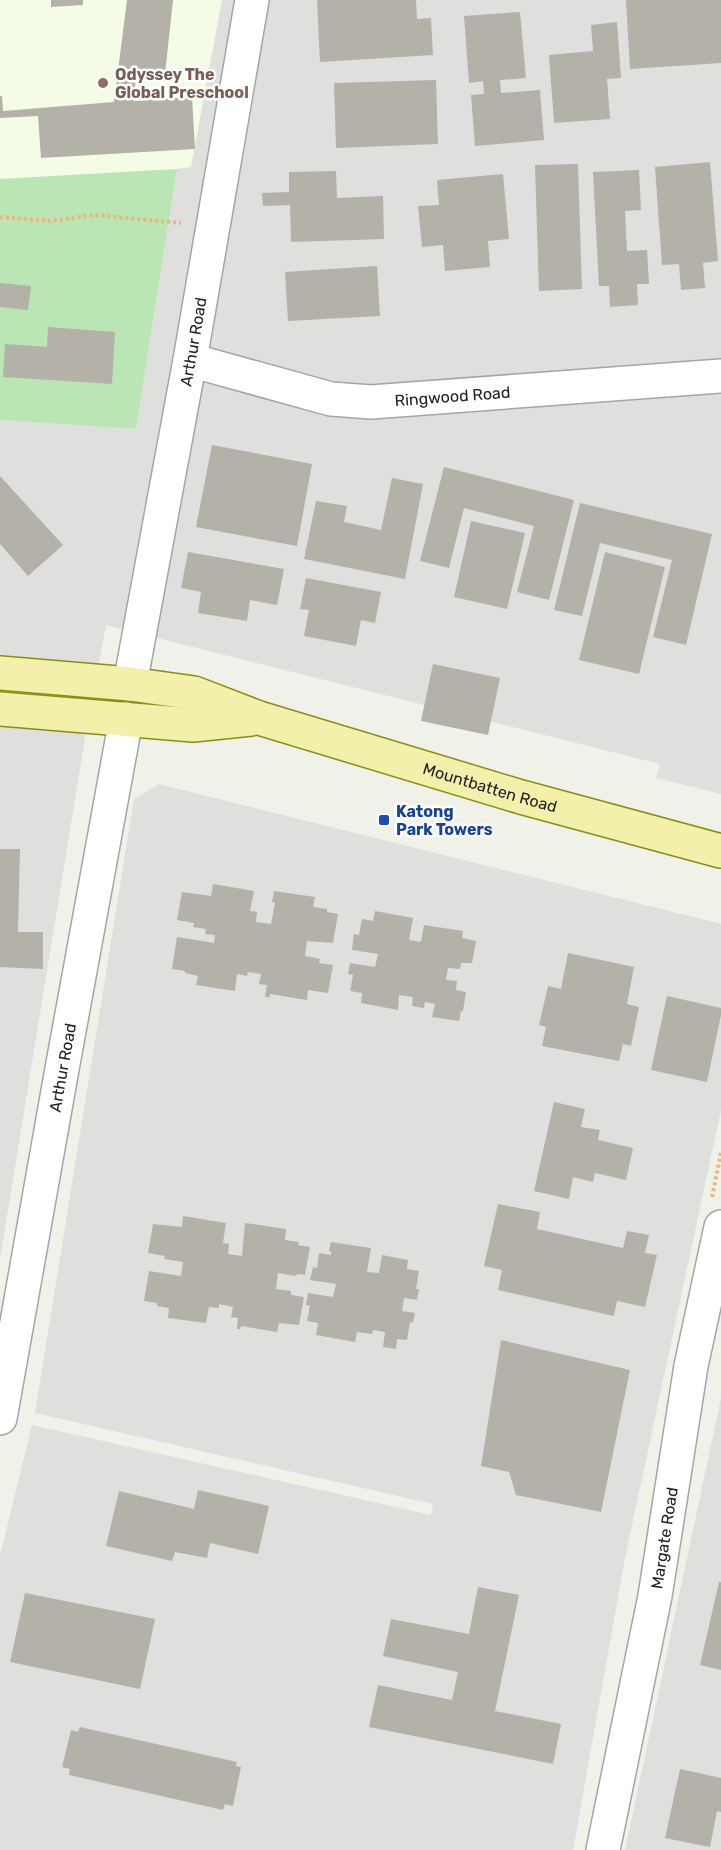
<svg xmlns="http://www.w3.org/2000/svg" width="721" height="1850" font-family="Rubik,sans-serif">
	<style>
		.residential { fill: #dfdfde }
		.education { fill: #f4fce6 }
		.grass { fill: #bae5b5 }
		.building { fill: #b3b1a8 }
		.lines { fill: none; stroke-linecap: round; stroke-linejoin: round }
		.minor-casing { stroke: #a5a5a5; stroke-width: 36 }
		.major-casing { stroke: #888f10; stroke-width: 36 }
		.path { stroke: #ecb57e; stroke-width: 4; stroke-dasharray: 3 3; stroke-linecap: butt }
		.minor { stroke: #fff; stroke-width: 33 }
		.major { stroke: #f3f0ac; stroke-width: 33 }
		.education-dot { fill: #8d6e63; stroke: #fff; stroke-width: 2 }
		.transit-dot { fill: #1a4fb4; stroke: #fff; stroke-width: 2 }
		.labels { text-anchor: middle; stroke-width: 5; stroke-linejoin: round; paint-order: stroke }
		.education-label { font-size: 16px; font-weight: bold; fill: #785e54; stroke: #fff; text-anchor: start }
		.street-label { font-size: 16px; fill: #212121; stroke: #fff }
		.transit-label { font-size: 16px; font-weight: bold; fill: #164399; stroke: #fff; text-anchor: start }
	</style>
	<rect width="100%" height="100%" fill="#f0f1e9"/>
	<path class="residential" d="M204,0H721V794L656,778L660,764L106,625L85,738L0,1259V420L136,429Z
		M159,784L721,924V1110L625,1558L573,1850H0V1556L32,1425L431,1515L433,1504L35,1413L134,799Z
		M721,1398V1850H625Z"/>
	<path class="education" d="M0,0H222L191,167L177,169L0,179Z"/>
	<path class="grass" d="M177,169L136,429L0,420V179Z"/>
	<path class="building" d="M51,0H83V5L51,7Z
		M127,0H173L165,74L137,71L133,101L192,97L195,149L41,158L38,116L0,118V96H2L3,111L114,102Z
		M317,0H416L417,19L431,18L433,55L320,62Z
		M626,0H721V63L630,69Z
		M520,12L526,78L500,80L501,93L540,90L544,140L475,146L471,95L484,94L483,81L469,83L464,16Z
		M617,22L621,78L607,79L610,119L554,123L549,55L593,51L591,25Z
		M436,80L438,144L336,148L334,83Z
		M710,162L718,261L703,263L705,288L681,290L679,264L662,265L655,167Z
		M578,164L582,289L539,291L535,165Z
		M639,170L641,210L625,211L627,251L647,250L649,284H637L638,305L610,307L609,286H599L593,172Z
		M336,171L337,198L383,196L384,239L291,242L290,205L263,206L262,193L289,192V172Z
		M503,174L509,239L488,241L490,267L445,271L443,245L422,247L418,206L439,205L437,180Z
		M377,266L380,316L288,321L285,272Z
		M0,283L31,286L28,310L0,307Z
		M48,327L115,332L112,384L3,377L5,344L47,347Z
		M212,445L312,464L297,546L196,527Z
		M444,467L574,500L549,600L517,592L534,526L464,508L449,568L420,561Z
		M0,476L63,545L28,576L0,544Z
		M392,478L423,484L405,579L304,559L316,501L347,506L344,522L381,530Z
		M580,503L712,534L686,645L653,637L672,560L600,543L582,616L554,610Z
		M471,521L525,533L507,609L454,597Z
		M188,552L284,569L277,605L250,600L247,621L198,613L201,592L181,588Z
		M605,552L665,567L639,674L579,660Z
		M306,578L381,592L375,623L361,620L356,646L304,636L309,610L300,609Z
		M433,664L500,678L488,735L421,721Z
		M0,849H20L18,932H43V969L0,967Z
		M213,884L254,891L250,911L257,912L256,922L271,924L275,903L272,902L274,891L315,897L313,907L327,909V912L338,914L333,943L307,941L305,956L320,959L319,963L333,965L328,993L308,990L307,1000L270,994V997H265L267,985L259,984L261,974L248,972L247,976L237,974L235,991L196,985L198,976L185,973V971L172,969L177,937L214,943L215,935L205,934L206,929L193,927L194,923L177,920L182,892L211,896Z
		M375,911L413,918L409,940L421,942L424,925L463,931L462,938L476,941L472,963H461L460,969L448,968L446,980L457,981L456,990L466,992L463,1011H461L459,1021L432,1017L435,1004L425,1002L424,1008L412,1006L413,997L399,995L398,1010L361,1003L362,993L350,991L353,975L348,974L350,963L375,967L378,954L352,950L354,934L359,935L362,919L373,921Z
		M568,953L634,967L627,1004L639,1007L631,1046L623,1044L619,1061L542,1046L546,1027L539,1025L548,986L561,989Z
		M667,996L721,1008V1015L707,1082L651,1070Z
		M554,1102L585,1109L581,1127L600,1130L598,1140L633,1148L626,1180L595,1173L593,1182L573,1177L569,1199L534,1191Z
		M498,1204L540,1212L537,1229L623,1248L627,1231L649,1235L645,1253L657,1255L645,1307L617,1301L614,1316L498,1290L502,1270L484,1266Z
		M183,1216L226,1223L223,1243L229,1244L228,1254L242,1256L245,1223L286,1229L285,1240L299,1242L298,1245L310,1247L305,1275L297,1274L296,1276L278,1273L276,1289L291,1291V1295L304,1297L299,1325L279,1323L277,1332L241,1326L240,1329H237L238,1318L231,1317L233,1307L219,1304V1308L209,1307L206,1323L168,1318L169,1308L157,1306V1303L144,1301L149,1271L181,1276L183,1262L164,1259L165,1256L148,1253L153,1224L182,1227Z
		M331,1242L371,1248L367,1272L379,1273L382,1255L408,1260L407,1269L419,1271L416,1289H419L417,1300L404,1298L402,1311L415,1313L413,1323L410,1322L407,1340L397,1339L396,1349L383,1347L385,1332L373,1330L372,1334L357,1332L355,1342L316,1335L318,1323L307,1321L310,1306L306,1305L308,1293L333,1297L336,1284L310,1280L313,1267L317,1268L319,1253L331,1255V1251H329Z
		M501,1340L630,1370L601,1512L516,1495L509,1472L481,1466Z
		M198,1490L269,1506L258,1554L210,1543L207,1558L175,1552L172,1561L106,1546L119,1491L194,1509Z
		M719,1582H721V1670L700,1665Z
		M478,1587L519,1595L495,1711L561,1724L553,1764L369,1727L378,1685L452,1700L458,1672L383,1656L391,1619L469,1634Z
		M25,1593L155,1619L140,1689L10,1662Z
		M80,1727L237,1762L236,1766L241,1767L233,1806L225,1804L223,1810L69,1775L70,1769L62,1767L71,1730L78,1732Z
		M680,1769L721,1778V1812L717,1811L710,1847L665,1838Z"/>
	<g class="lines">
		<defs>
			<g id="minor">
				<path id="s1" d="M190,360L331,399L371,402L721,376"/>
				<path id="s2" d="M130,684L190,360L252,0"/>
				<path id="s3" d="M0,1418L62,1069L126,719"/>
				<path id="s4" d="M603,1850L655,1596L691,1366L721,1227"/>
			</g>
			<g id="major">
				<path id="s5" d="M0,673L130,684L194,693L259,718L521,797L721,851"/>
				<path d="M0,709L193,725L251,719"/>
			</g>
		</defs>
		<use href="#minor" class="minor-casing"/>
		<use href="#major" class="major-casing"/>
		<path class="path" d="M0,217L50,221L94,215L181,223
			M712,1197L721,1153"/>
		<use href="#minor" class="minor"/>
		<use href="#major" class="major"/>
	</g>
	<circle class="education-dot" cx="103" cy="83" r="6"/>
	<rect class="transit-dot" x="378" y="814" width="12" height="12" rx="3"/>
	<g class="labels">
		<g class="education-label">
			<text x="115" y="80">Odyssey The<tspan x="115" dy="18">Global Preschool</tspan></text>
		</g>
		<g class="street-label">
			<text dy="6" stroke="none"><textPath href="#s2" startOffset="348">Arthur Road</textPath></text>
			<text dy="6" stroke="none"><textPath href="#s1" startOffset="268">Ringwood Road</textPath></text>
			<text dy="6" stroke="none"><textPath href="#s5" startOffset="506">Mountbatten Road</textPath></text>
			<text dy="6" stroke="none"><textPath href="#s3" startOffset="356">Arthur Road</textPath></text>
			<text dy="6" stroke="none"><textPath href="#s4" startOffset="318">Margate Road</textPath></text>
		</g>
		<g class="transit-label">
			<text x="396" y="817">Katong<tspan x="396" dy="18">Park Towers</tspan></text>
		</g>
	</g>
</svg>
